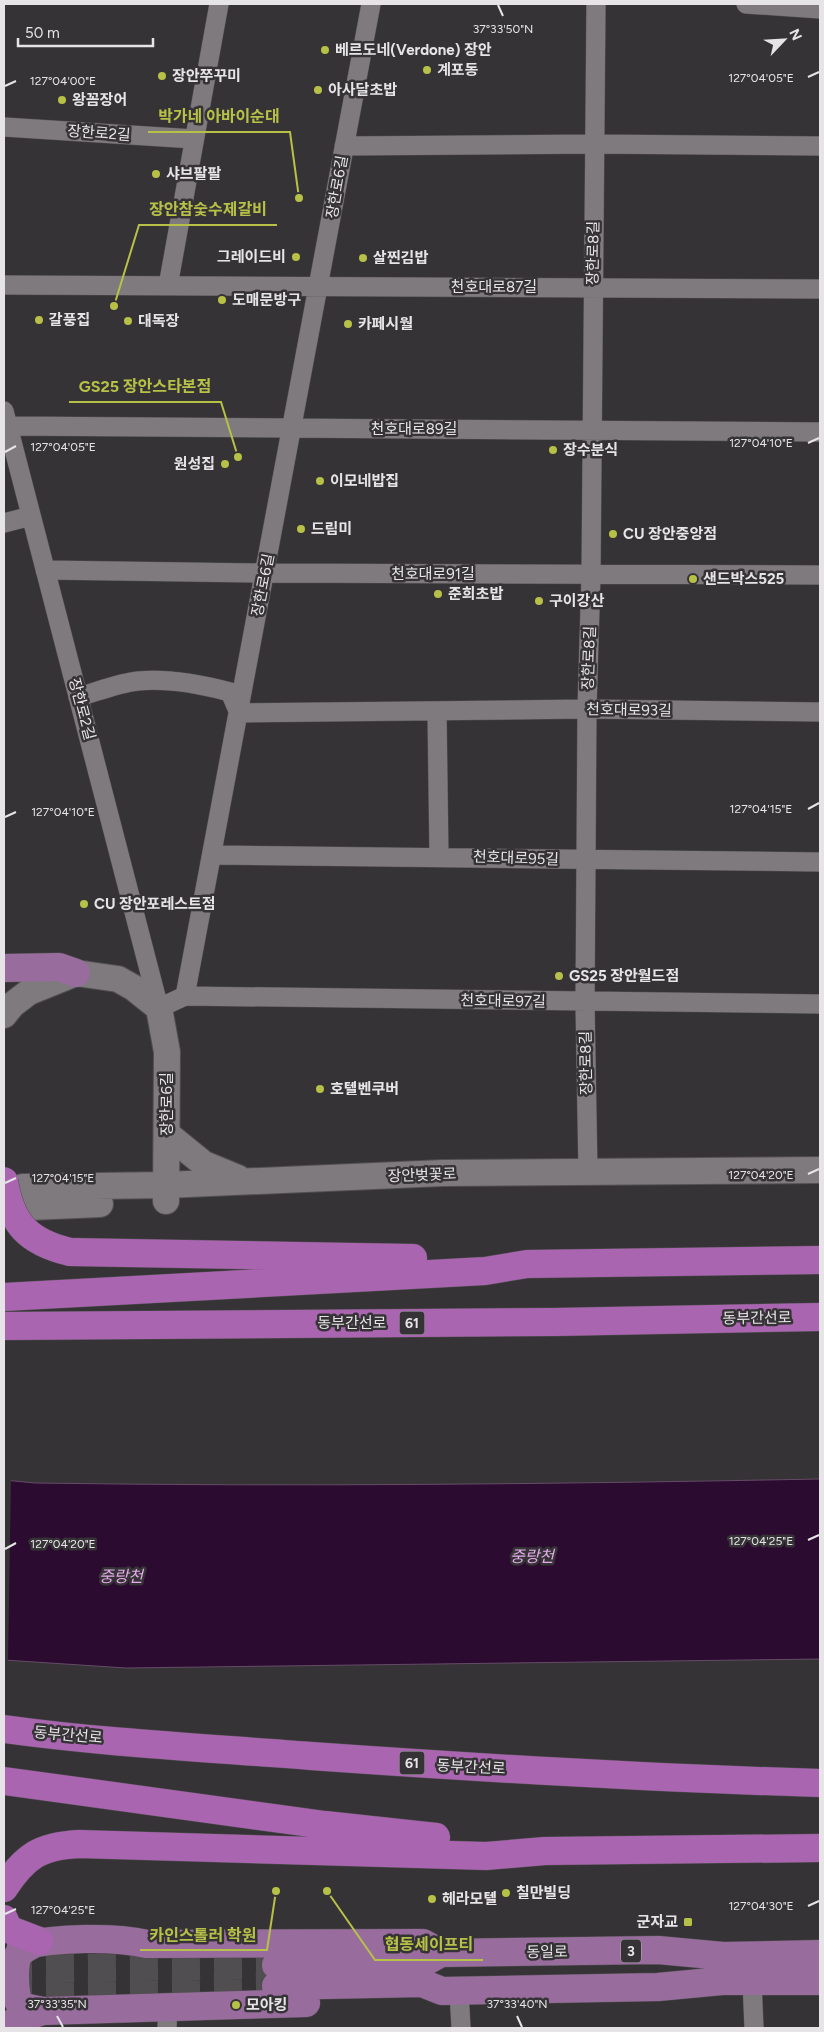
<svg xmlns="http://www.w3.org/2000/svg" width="824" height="2032" font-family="Figtree,'Noto Sans KR',sans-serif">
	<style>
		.water { fill: #2c0b30; stroke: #644c67 }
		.pier { fill: #363336 }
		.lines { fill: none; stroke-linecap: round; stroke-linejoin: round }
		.primary-tunnel { stroke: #504e50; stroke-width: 28; stroke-dasharray: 28 14; stroke-linecap: butt }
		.street-casing { stroke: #524f52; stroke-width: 20 }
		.secondary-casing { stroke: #524f52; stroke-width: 28 }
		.primary-casing { stroke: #524f52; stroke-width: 29 }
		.highway-casing { stroke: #524f52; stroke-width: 29 }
		.street { stroke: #7e7a7e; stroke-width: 19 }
		.secondary { stroke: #7e7a7e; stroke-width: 26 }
		.primary { stroke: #986d9d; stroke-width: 28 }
		.highway { stroke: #aa65b1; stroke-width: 28 }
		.highway-bridge-casing { stroke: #524f52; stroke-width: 29; stroke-linecap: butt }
		.highway-bridge { stroke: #aa65b1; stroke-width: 28 }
		.ticks { fill: none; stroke: #e6e4e6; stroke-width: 2 }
		.poi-dot { fill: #b7c147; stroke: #363336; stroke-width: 2 }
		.labels { text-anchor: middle; stroke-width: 5; stroke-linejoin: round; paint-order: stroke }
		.shield { fill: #363336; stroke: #b1afb1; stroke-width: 1 }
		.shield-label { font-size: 14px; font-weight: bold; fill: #e6e4e6 }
		.poi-label { font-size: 15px; font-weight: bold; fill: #e6e4e6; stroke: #363336; text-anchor: start }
		.street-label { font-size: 15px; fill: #e6e4e6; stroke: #363336 }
		.water-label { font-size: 16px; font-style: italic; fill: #e4aaea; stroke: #363336 }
		.ticks-label { font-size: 12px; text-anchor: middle; fill: #e6e4e6; stroke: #363336; stroke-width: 5; stroke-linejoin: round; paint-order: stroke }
		.leader { fill: none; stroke: #b7c147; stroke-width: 2 }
		.callout-dot { fill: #b7c147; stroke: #363336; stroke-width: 2 }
		.callout-label { font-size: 16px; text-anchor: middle; font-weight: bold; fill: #b7c147; stroke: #363336; stroke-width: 5; stroke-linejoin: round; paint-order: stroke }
	</style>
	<rect width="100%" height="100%" fill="#363336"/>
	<path class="water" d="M820,1479V1659L126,1668L4,1660V1480L35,1483C297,1487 559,1484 820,1479Z"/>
	<path class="pier" d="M4,1477L11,1478L8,1662H4Z"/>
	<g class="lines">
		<path class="primary-tunnel" d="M4,1969L276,1965
			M4,1990L276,1986"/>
		<defs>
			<path id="street" d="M746,4L820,9
				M4,127L194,139
				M344,146L594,144L820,146
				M4,285L820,289
				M168,286L219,4
				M4,411L159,1008L185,996L371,4
				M8,426L820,432
				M4,523L31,516
				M45,570L265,573L820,575
				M78,697C97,692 118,683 138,681C169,678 200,684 230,692L239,713L587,709L820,712
				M437,711L439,856
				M212,855L820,862
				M185,996L820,1004
				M588,1172L585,1003L586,860L587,709L591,575L596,4
				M752,1981L754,2028
				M459,1991L461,2028
				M167,2028L168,2006"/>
			<path id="secondary" d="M4,1015L12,1005L29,992L76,973L118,979L134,988L159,1008L167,1052L166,1201
				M167,1134L204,1164L238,1178
				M23,1187L166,1185L443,1173L820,1170
				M30,1207L100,1204"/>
			<path id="primary" d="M4,968L59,967L76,973
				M39,1941C33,1945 24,1948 19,1954C13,1960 14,1999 20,2004C26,2009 36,2009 43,2011L306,2003
				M21,1946C55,1938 113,1936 147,1944L423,1943L441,1953
				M276,1965L423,1963L441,1953L658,1950L723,1956L820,1954
				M276,1986L422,1983L442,1991L658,1987L722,1981H820
				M5,2028L20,2018L43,2011"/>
			<path id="highway" d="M70,1252L413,1258
				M4,1297L485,1271L527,1264L820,1260
				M4,1326L555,1322L820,1317
				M4,1729C105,1743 209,1748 311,1756C481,1768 650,1778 820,1783
				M4,1781L325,1825L436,1837
				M4,1888C25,1856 40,1846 79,1844L486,1856L545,1851L820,1848
				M4,1919L8,1929L39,1941"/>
		</defs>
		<use href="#street" class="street-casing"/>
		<use href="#secondary" class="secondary-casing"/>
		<use href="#primary" class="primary-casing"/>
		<use href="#highway" class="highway-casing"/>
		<use href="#street" class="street"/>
		<use href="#secondary" class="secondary"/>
		<use href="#primary" class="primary"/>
		<use href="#highway" class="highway"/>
		<defs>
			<path id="highway-bridge" d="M4,1181C11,1224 28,1242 70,1252"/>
		</defs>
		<use href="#highway-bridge" class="highway-bridge-casing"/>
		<use href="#highway-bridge" class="highway-bridge"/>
	</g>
	<path class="ticks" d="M498,5L503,16M808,77L819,72M5,86L16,81M808,443L819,438M5,452L16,446M808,809L819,803M5,817L16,812M808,1174L819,1169M5,1183L16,1178M808,1540L819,1535M5,1549L16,1543M808,1906L819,1901M5,1914L16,1909M57,2016L63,2027M517,2016L522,2027"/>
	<g class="poi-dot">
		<circle cx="325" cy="50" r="5"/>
		<circle cx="427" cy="70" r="5"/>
		<circle cx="162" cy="76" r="5"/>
		<circle cx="318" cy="90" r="5"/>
		<circle cx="62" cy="100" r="5"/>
		<circle cx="156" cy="174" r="5"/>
		<circle cx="296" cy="257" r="5"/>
		<circle cx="363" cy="258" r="5"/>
		<circle cx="222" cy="300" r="5"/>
		<circle cx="39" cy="320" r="5"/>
		<circle cx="128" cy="321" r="5"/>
		<circle cx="348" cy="324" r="5"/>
		<circle cx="553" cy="450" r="5"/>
		<circle cx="225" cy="464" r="5"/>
		<circle cx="320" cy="481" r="5"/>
		<circle cx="301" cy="529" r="5"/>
		<circle cx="613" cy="534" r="5"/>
		<circle cx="693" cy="579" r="5"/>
		<circle cx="438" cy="594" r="5"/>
		<circle cx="539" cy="601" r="5"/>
		<circle cx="84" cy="904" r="5"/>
		<circle cx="559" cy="976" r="5"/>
		<circle cx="320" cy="1089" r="5"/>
		<circle cx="506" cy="1893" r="5"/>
		<circle cx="432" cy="1899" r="5"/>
		<rect x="683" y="1917" width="10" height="10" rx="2.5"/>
		<circle cx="236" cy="2005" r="5"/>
	</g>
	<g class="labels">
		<g class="shield">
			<rect x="399.5" y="1311.5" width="25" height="23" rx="4"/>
			<rect x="399.5" y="1751.5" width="25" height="23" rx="4"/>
			<rect x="621" y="1939.5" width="20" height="23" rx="4"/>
		</g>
		<g class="shield-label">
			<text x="412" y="1328">61</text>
			<text x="412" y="1768">61</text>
			<text x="631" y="1956">3</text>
		</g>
		<g class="poi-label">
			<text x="335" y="55">베르도네(Verdone) 장안</text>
			<text x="437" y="75">계포동</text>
			<text x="172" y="81">장안쭈꾸미</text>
			<text x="328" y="95">아사달초밥</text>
			<text x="72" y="105">왕꼼장어</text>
			<text x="166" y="179">샤브팔팔</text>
			<text x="286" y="262" text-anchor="end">그레이드비</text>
			<text x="373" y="263">살찐김밥</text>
			<text x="232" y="305">도매문방구</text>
			<text x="49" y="325">갈풍집</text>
			<text x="138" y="326">대독장</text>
			<text x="358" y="329">카페시월</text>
			<text x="563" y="455">장수분식</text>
			<text x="215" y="469" text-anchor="end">원성집</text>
			<text x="330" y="486">이모네밥집</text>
			<text x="311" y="534">드림미</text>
			<text x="623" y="539">CU 장안중앙점</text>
			<text x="703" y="584">샌드박스525</text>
			<text x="448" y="599">준희초밥</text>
			<text x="549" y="606">구이강산</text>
			<text x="94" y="909">CU 장안포레스트점</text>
			<text x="569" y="981">GS25 장안월드점</text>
			<text x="330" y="1094">호텔벤쿠버</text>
			<text x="516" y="1898">칠만빌딩</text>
			<text x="442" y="1904">헤라모텔</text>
			<text x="678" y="1927" text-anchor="end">군자교</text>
			<text x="246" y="2010">모아킹</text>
		</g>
		<g class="street-label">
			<text transform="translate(99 133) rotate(4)" y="5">장한로2길</text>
			<text transform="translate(337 187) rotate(-80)" y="5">장한로6길</text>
			<text transform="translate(593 253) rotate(-89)" y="5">장한로8길</text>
			<text x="494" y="292">천호대로87길</text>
			<text x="414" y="434">천호대로89길</text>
			<text x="433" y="579">천호대로91길</text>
			<text transform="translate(263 585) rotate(-79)" y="5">장한로6길</text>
			<text transform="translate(589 658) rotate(-88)" y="5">장한로8길</text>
			<text transform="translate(82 709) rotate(75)" y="5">장한로2길</text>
			<text transform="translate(629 710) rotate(1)" y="5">천호대로93길</text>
			<text transform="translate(516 858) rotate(2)" y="5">천호대로95길</text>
			<text transform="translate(503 1001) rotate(1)" y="5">천호대로97길</text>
			<text transform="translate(586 1063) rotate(-91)" y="5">장한로8길</text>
			<text transform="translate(167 1104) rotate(-90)" y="5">장한로6길</text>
			<text transform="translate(422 1175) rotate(-2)" y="5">장안벚꽃로</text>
			<text transform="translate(757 1318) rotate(-1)" y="5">동부간선로</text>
			<text x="352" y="1328">동부간선로</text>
			<text transform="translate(68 1735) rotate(5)" y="5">동부간선로</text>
			<text transform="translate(471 1767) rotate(3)" y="5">동부간선로</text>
			<text transform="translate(547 1952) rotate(-1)" y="5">동일로</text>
		</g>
		<g class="water-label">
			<text x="532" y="1562">중랑천</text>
			<text x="121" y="1582">중랑천</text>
		</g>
	</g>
	<g class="ticks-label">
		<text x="503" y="33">37°33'50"N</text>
		<text x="761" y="82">127°04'05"E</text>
		<text x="63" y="85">127°04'00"E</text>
		<text x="761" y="447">127°04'10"E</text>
		<text x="63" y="451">127°04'05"E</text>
		<text x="761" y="813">127°04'15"E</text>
		<text x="63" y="816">127°04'10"E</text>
		<text x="761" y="1179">127°04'20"E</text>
		<text x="63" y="1182">127°04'15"E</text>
		<text x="761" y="1545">127°04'25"E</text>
		<text x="63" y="1548">127°04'20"E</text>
		<text x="761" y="1910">127°04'30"E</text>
		<text x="63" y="1914">127°04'25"E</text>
		<text x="57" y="2008">37°33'35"N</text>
		<text x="517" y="2008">37°33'40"N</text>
	</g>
	<path class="leader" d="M299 198L290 132H148M114 306L139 225H277M238 457L221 402H69M276 1891L267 1950H140M327 1891L375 1960H483"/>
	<g class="callout-dot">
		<circle cx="299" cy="198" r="5"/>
		<circle cx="114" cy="306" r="5"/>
		<circle cx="238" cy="457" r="5"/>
		<circle cx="276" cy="1891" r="5"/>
		<circle cx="327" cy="1891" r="5"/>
	</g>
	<g class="callout-label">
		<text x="219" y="122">박가네 아바이순대</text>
		<text x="208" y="215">장안참숯수제갈비</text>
		<text x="145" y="392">GS25 장안스타본점</text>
		<text x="203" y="1941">카인스톨러 학원</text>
		<text x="429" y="1950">협동세이프티</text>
	</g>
	<rect width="824" height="2032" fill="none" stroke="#e6e4e6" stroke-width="10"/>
	<g transform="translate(784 40) rotate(65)" stroke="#363336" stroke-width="4" paint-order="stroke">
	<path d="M0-4L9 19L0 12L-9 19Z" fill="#e6e4e6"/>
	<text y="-8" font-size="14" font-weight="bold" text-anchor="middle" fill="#e6e4e6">N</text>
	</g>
	<path d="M18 38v8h135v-8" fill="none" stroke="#e6e4e6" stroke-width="2.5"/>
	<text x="25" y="38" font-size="15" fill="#e6e4e6" stroke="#363336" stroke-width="4" paint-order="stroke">50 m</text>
</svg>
